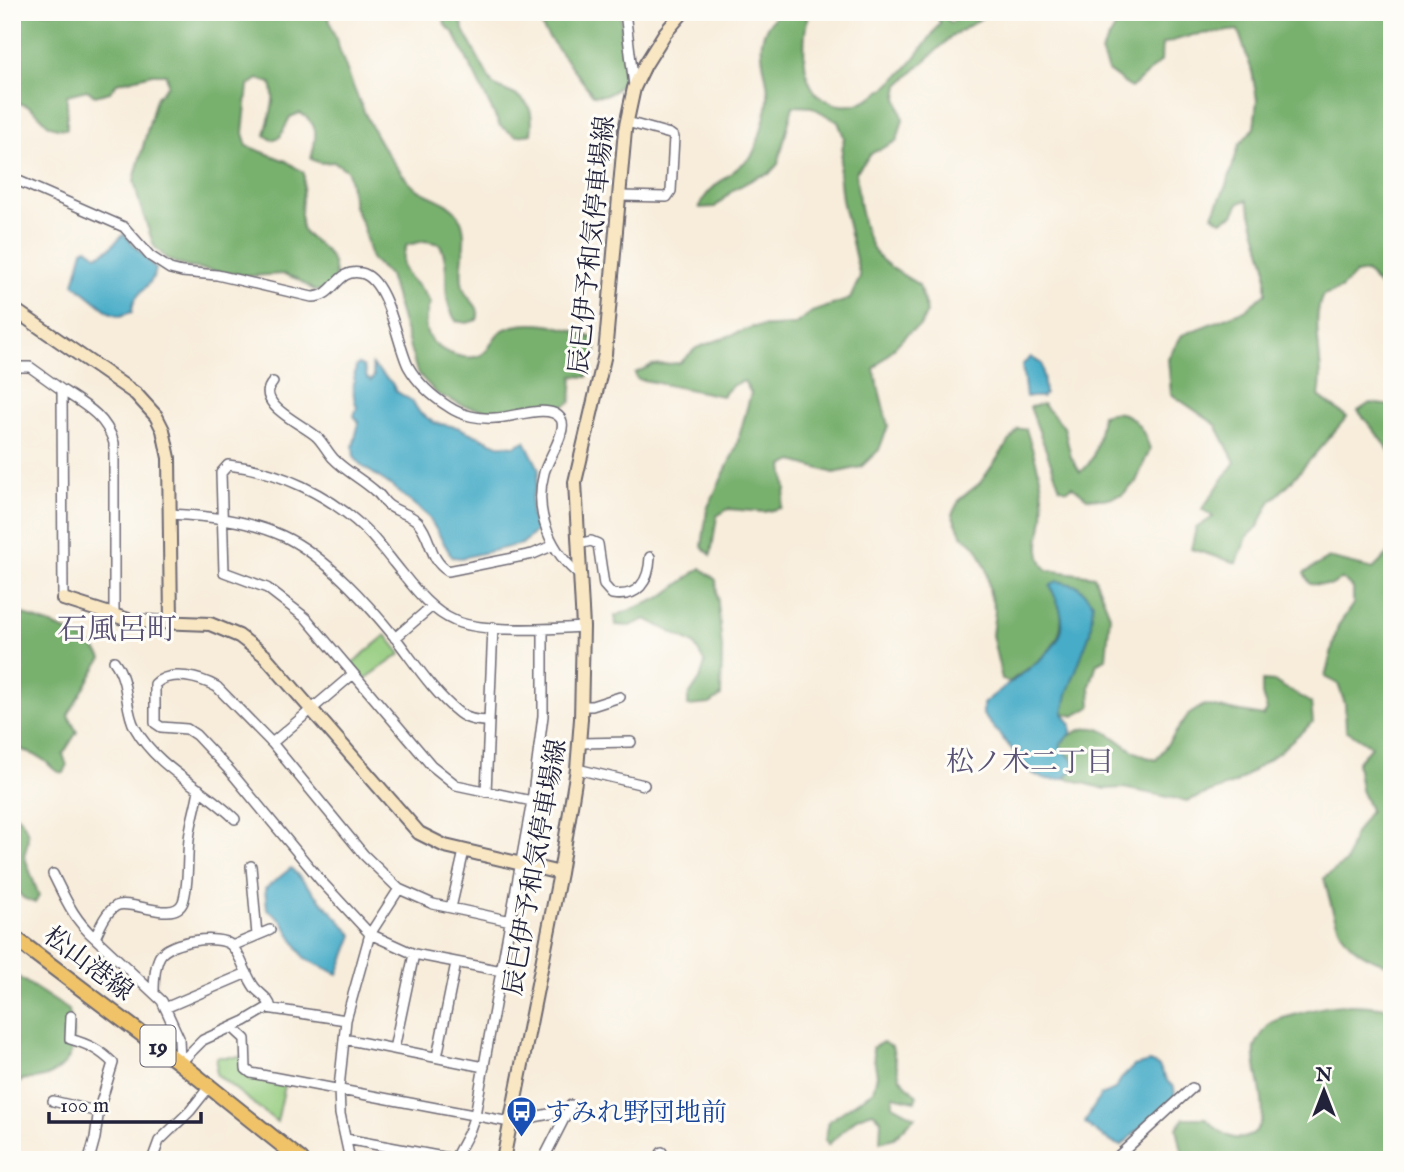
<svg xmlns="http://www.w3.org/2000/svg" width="1404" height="1172" font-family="'IM FELL English','Noto Serif JP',serif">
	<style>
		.green { fill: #95cc7f; stroke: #5c775d; stroke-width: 2 }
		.forest { fill: #78b06e; stroke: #4d6954; stroke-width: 2 }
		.water { fill: #47acc7; stroke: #346781; stroke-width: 2 }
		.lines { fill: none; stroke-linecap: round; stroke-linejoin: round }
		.street-casing { stroke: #6d6973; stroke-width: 12 }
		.secondary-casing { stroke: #6d6973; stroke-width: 16 }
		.primary-casing { stroke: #6d6973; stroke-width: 18 }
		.street { stroke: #fff; stroke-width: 9 }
		.secondary { stroke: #f9e7c3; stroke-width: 12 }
		.primary { stroke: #f0c369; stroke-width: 14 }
		.labels { text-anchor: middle; stroke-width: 6; stroke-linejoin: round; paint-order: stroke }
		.shield { fill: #fdfcf7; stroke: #646373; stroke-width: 2 }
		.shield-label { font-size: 24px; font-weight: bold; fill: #22223b }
		.street-label { font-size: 26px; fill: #22223b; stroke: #fdfcf7 }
		.transit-label { font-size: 26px; fill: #164399; stroke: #fdfcf7; text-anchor: start }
		.neighbourhood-label { font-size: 28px; fill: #5b5376; stroke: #fdfcf7 }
		.quarter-label { font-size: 30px; fill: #5b5376; stroke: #fdfcf7 }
	</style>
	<rect width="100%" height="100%" fill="#fdfcf7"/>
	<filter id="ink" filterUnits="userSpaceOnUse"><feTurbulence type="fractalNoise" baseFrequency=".0143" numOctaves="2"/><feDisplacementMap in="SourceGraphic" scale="14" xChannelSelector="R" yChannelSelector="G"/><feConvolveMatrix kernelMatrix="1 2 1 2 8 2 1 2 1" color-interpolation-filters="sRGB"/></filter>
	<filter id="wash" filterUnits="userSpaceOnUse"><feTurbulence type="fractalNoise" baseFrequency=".00686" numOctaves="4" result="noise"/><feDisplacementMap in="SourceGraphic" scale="28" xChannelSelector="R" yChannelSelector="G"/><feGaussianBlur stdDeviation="1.57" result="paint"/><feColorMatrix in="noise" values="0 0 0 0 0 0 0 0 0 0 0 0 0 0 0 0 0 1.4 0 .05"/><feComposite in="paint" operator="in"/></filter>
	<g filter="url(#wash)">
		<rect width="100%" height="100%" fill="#f8eddb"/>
		<path class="green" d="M386,635L401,654L365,679L351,664Z
			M217,1057H243L244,1074L286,1081L277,1122L216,1074Z"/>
		<path class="forest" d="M12,12H327C346,71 367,134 408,181C420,196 446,198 457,213C474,238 454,268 465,292C470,302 482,307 477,320L467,323L456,321C438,293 453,272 440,244L425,241L407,245C392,277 418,277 430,303C427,311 424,320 426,329C429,348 461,362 479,356C490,352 492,338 500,332C523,316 572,327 594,339L596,351L587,377L573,376L571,402L562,407L539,404L495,412L464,406L437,394L417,372L389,275L371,259L363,226L354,206L348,171L334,162L320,163L311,159C316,138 321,125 300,113L290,117L280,137L272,140L265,135C269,115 277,103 271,83L258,79L248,86L243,133L247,146L286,161L304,173C305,189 298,214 302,228C304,234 308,236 313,240C332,254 336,262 335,286L330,290L315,291L297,279L284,274L251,276L187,267L168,260L154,246L139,202L134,180L156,98L168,85L166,74H152L117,83L110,92L95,96L87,90L67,95V129C42,128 48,120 32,109C28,105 21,104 15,102L12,93L22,60L12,41Z
			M443,12H461L463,30L493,85C520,98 536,98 531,134L516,136L500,126L454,33L445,25Z
			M537,12H621L623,82C614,93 607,97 593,95L544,31Z
			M780,12H809C803,34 800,76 817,94C821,98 827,100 831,102C838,106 849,106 857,104C894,90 919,54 940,23L935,12H940L951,23L957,18L955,12H991L950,38L899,85L897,97L903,119L897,141L872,153L856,172C858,198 862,241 882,260C893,270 907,277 919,285L927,312L921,325L907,334L874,369L888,426L879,450L861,467L834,473L793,461L783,466L786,490L781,508L764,512L728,509L717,516L711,555L702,547L707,509L736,448L751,393L744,381L733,385L722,396L637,379L635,373L652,365L680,363L696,348L753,327L794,325L812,312L850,299L860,277L842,200L839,173L844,137L838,122L812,107L793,106L778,164L769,174L757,177L733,190L715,207L699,208C706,189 725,179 740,166C743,163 750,159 752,155C758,146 764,120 767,108C774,71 743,43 780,12Z
			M1118,12H1392V301L1367,272L1355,274L1341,289L1323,295C1309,323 1326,363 1319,396L1347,417L1289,484L1270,502L1258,527L1247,537L1237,563L1191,549L1196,528L1213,517L1202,509L1235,462L1216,425L1171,394L1168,358L1182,335L1245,310L1266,293V266L1247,200L1239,203L1233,215L1221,221L1213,215L1228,181L1239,145L1254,128L1257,100L1252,71L1238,30L1193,35L1162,44L1161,61L1131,88L1108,71L1101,52L1116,26Z
			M1370,403L1392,406V455L1382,440L1358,411Z
			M1043,404L1064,427L1071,457L1080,472C1097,462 1099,433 1102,415C1129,405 1143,426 1150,449L1136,482L1122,495L1103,499L1087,498L1072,486L1068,490L1060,488L1030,407Z
			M1018,429H1026C1035,458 1046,486 1043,517C1041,537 1033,553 1047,570L1094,576L1110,615L1106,659L1097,663L1090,686L1091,707L1074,716L1063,713L1066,694L1090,633L1051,586C1054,594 1059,603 1061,612C1066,647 1034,664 1009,682L1002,679L992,635L995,611L990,594L986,568L977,548L961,534L952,514L960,499L980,483Z
			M1392,539V966C1339,951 1337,927 1324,878L1346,862L1353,837L1370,810L1361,790L1357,763L1371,746L1346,730L1345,704L1338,684L1325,677L1338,626L1353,604V588L1341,579L1332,585L1310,584L1304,573L1329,558L1373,569L1389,553Z
			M701,568L716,580L722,649L721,696L710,704L688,706V697L700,679L705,663L694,644L646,619L630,626L616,625L615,616L660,598Z
			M12,608C40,626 84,628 102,658L68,715L77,732L63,754L67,766L64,773C54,772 52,767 45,761C35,754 24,750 12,747Z
			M1262,681L1275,682L1311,703L1313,722L1279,752L1236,783L1187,801L1123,788L1105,789L1065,778L1077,764L1061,748L1060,743C1105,704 1113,751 1156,760L1188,715L1204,705L1263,716L1267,710L1262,695Z
			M12,812C29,823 31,837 24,855L39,896L35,903L23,898L12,884Z
			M12,973L69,1010C70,1021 74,1034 73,1044C70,1069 46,1081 24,1079L12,1089Z
			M1392,997V1144L1389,1160H1193L1182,1151L1177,1128L1184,1118H1205C1216,1128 1230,1143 1246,1137C1280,1125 1251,1072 1255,1048C1256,1042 1265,1030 1269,1025C1274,1020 1286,1017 1294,1015C1331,1003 1350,1003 1389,1008Z
			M883,1042L892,1047L900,1078L917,1096L915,1101L893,1096V1105L915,1117L894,1138L880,1142L881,1120L873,1112L858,1117L828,1145L825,1140L829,1121L873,1091L877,1075L872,1048Z"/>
		<path class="water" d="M124,234L156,269C154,287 131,293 132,312L120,316L109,312L74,284L83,250L87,248L97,255C111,251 114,242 124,234Z
			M1031,357L1042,364L1045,394L1042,397H1026L1022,365Z
			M359,364L364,367L367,378L371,381L374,376L372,365L392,383L396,391L412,401L420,413L435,423L457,427L498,445L515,446L525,441L539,469L536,487L532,497L531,513L536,531L522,544L461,558L452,557L428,516L389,484L362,466L354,457L353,447L359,422L354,416L357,407C351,394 354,380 356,366Z
			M1057,581L1078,586L1093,603L1090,633L1067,694L1063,713L1071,725V734L1061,743V748L1077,764L1065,778C1052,781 1044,780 1032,773L983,715V704C1004,684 1058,656 1062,628C1064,613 1056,599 1050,586Z
			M291,868L353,935L338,974L305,959L282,921L267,909L265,889Z
			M1149,1062L1159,1066L1168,1082L1174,1087L1175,1096L1121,1146C1106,1141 1097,1133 1085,1123L1086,1120L1101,1095L1115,1089L1121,1079L1134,1066Z"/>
	</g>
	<g filter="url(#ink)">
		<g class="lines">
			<defs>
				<path id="street" d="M625,12L634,86
					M12,178L124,227L150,256L170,269L182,272L217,275L312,297C336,297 336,268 361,273C388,278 397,344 408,366C417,382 433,397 449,407C462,416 480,419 495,418C512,418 551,402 561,419C568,431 547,460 544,473C533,513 551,553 582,577
					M619,196L667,197L671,191L674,137L670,134L627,122
					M12,373L19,367H30L62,390L63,599
					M273,382C253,404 303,424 317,437C323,443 327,451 333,458C345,471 362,479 375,491C380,494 382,499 386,503C395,512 409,513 418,522C432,538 429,560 448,571L533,554L554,545
					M62,390C85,405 106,416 114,443V616
					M169,514C208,516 248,520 283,536C326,556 368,604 397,640C416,665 434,693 459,713C468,720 478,721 489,721
					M578,544L591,541L598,544L604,585L612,594C638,598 649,582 650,557
					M395,638L431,607
					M114,661C130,682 124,709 135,728C158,769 203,787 235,819
					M582,706H592L620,697
					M272,743L352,675
					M580,743L631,742
					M577,769L644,785
					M199,789C197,804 192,818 190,832C186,853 190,882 183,902C174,924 130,898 116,906C105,913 100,927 95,938L162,1001L179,1038L180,1063L203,1040L245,1021L267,1008L346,1020
					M486,792L493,627
					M532,801L456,785L431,765L306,618L267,588L224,572L221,473L228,465C278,470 330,495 366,530C376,540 385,552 394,563C412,585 429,610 455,621C484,633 551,629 583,627
					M251,866L257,935
					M53,874C65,898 74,920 95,938
					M451,908L464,851
					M232,946L270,930
					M502,971L414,954L370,934L321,881L230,771L196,735L187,729L161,727L155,723V684C170,669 201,678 217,687L272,743L364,855L399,889L433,904L511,921
					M154,993C154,982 155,965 160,956C169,941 219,934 231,945C242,956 245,975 255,988C261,995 269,998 271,1008
					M165,1008L247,973
					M71,1016L70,1039C88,1044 100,1050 113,1063L99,1109L95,1138L89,1160
					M232,1027L245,1039L246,1069L251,1073L510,1122
					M344,1039L484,1067
					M394,1049L414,954
					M437,1057L456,963
					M53,1101L99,1112
					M512,1114L534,1117L554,1113L565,1117
					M346,1139L454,1159
					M152,1160L159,1141L190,1111L209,1087
					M350,1160L340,1114L339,1088L346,1020L370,934L399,889
					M454,1160L469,1132L475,1115L532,801L543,716V629
					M543,1160L571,1105
					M657,1160L662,1152
					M1114,1160L1192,1088"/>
				<path id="secondary" d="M12,308L136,394L156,416L163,430L169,458L171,622
					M63,599L132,621L210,624L239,636L264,655L419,833L445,846L560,873
					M503,1160L560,873L577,769L581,719L583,627L575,482L605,354L625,130L634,88L645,65L665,33L683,12"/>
				<path id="primary" d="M12,936L180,1063L301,1160"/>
			</defs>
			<use href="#street" class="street-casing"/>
			<use href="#secondary" class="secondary-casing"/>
			<use href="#primary" class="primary-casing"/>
			<use href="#street" class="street"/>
			<use href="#secondary" class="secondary"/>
			<use href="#primary" class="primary"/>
		</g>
	</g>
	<defs>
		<symbol id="bus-pin" viewBox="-11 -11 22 30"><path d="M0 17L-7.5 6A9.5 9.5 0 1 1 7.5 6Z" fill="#1a4fb4" stroke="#fdfcf7"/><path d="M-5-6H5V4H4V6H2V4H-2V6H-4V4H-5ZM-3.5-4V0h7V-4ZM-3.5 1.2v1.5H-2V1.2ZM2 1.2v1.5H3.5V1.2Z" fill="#fff"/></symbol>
	</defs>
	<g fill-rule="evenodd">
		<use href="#bus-pin" x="504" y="1094" width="35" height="47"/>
	</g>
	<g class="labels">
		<rect class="shield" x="140.5" y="1025.5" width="35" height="41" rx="5"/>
		<g class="shield-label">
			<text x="158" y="1054">19</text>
		</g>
		<g class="street-label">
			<text transform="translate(591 245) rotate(-84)" y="9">辰巳伊予和気停車場線</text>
			<text transform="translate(534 867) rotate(-80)" y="9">辰巳伊予和気停車場線</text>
			<text transform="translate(89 963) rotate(37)" y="9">松山港線</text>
		</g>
		<g class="transit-label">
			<text x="545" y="1121">すみれ野団地前</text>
		</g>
		<g class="neighbourhood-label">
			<text x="1030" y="771">松ノ木二丁目</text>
		</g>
		<g class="quarter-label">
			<text x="117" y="639">石風呂町</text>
		</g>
	</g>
	<rect width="1404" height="1172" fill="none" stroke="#fdfcf7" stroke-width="42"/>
	<g transform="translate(1324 1091)" stroke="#fdfcf7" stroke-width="5" paint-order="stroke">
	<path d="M0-5L12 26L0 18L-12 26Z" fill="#22223b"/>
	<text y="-10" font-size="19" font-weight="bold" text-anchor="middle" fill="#22223b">N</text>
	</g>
	<path d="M49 1112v10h152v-10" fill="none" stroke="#22223b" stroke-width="3.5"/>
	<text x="60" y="1112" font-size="21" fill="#22223b" stroke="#fdfcf7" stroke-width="5" paint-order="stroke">100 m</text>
</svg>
